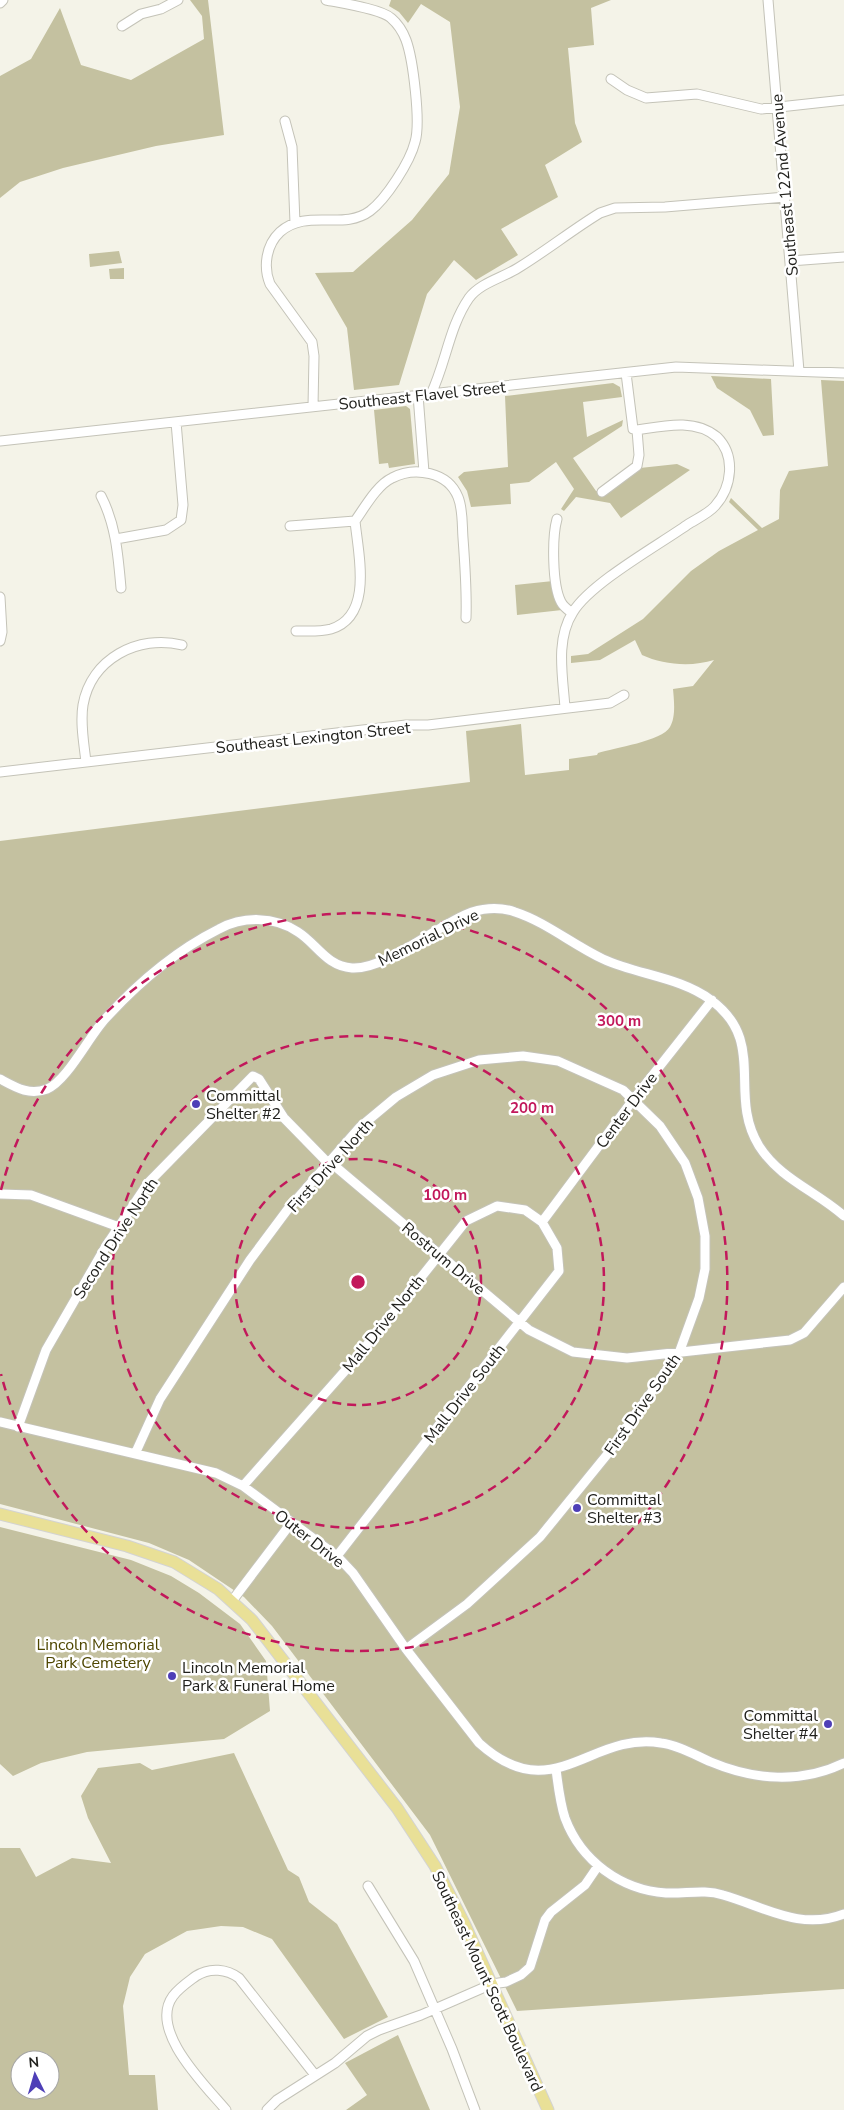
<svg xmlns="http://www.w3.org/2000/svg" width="844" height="2110" font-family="'Nunito Sans',sans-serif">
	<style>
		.green { fill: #c4c1a0; fill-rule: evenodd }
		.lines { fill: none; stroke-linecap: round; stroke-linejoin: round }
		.minor-casing { stroke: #c4c3b8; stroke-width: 11 }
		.major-casing { stroke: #d3d3d2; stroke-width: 13 }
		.minor { stroke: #fff; stroke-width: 9 }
		.major { stroke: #e9e097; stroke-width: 11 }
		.ring { fill: none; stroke: #c2185b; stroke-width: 2.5; stroke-dasharray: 9 6 }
		.poi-dot { fill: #4e3fb7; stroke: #fff; stroke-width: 2 }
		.labels { text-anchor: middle; stroke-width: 5; stroke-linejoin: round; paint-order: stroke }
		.street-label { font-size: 16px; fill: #21211d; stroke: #fff }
		.poi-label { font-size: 16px; fill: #21211d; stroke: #fff; text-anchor: start }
		.park-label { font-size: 16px; fill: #4e4600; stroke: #fff }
		.centre { fill: #c2185b; stroke: #fff; stroke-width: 2.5 }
		.ring-label { font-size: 15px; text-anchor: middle; font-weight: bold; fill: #c2185b; stroke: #fff; stroke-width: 5; stroke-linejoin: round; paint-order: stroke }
	</style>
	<rect width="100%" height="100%" fill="#f4f3e8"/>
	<path class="green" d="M190,0H208L224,135L156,146L63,168L20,182L0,198V76L31,59L60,8L81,65L131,80L204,39L202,16Z
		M391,0H611L591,8L594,45L568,48L575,123L582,142L545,165L558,197L501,229L518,255L476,280L454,260L427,294L399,385L354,390L347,328L315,273L353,272L412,220L449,174L460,107L450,22L421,4L408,23L399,12L389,6Z
		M119,251L122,263L90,267L89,254Z
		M124,268V279H110L109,269Z
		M711,376L771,379L774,435L763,436L750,410L717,388Z
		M821,380L844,381V1989L517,2011L430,1835L272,1626L244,1597L189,1560L149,1543L0,1504V841L470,782L466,731L521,724L525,775L569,770V759L597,755L598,753C614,748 662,741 670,727C676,717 674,700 673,689L693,686L714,660C692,667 663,665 642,655L635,640L600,660L571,663V656L588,654L643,619L691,571L719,551L758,530L729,502L731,498L762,528L779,519L780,490L789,471L828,466Z
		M613,383L620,387L622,397L583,402L587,437L623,420L622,426L573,458L596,491L607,493L640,468L677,464L690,470L621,518L610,503L576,497L564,511L561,509L574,489L556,462L529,482L510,484L511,504L471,507L467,491L458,477L464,472L508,467L505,396Z
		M406,406L410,409L415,464L389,468L388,463L379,464L374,410Z
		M553,581L554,596L562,610L517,615L515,585Z
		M0,1527L131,1560L171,1576L199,1593L240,1624L266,1661L270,1711L224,1739L87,1752L41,1763L13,1776L0,1764Z
		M234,1753L288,1870L299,1877L309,1902L337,1924L388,2017L344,2039L272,1939L243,1927L221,1926L187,1931L145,1954L130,1977L123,2006L129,2075H155L158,2110H0V1848H20L36,1877L72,1858L111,1863L88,1818L81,1796L98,1768L140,1763L152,1770ZM20,2060H50V2090H20Z
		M398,2035L430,2110H346L367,2095L345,2063Z"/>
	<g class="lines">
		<defs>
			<path id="minor" d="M768,0L799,371
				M0,3L3,0
				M122,26L141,14L161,9L178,0
				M611,79L627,90L646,98L697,94L761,109L844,100
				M285,121L292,147L295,223
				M790,261L844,257
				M431,394C446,363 449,327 469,298C480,283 502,278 518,268C546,251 572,230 600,213L615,208L665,207L785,197
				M418,395L424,472
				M313,406L314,356L312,342L270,284C263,267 266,245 280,232C307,208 343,231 370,211C386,199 410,162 415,142C421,123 413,59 406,40C403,32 398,24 391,18C381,9 341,3 326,0
				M0,441L676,367L844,373
				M602,492L637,466L639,455L637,430
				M101,496C116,525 118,555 121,588
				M557,519C552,537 552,585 561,602C563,606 568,610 572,613
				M290,526L355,521
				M116,539L166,530L181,520L183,505L176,422
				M0,597L2,632L0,641
				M296,631C308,631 320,632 331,629C374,616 358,553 355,521C365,507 377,485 392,478C415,466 448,472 458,497C463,509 462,525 463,538C465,565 467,592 466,618
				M565,708C563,677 555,640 573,612C591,583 657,546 687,525C696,519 708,514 715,506C732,487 736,456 717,437C695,418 663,426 637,430L633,429L626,373
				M86,762C84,744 80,723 83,705C91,659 138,634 182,645
				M0,772L406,725H428L610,703L624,695
				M0,1079C15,1087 29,1096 47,1089C67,1081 89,1036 106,1018C138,983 177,950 219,929C243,916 274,916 298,932C317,944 326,966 352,968C386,970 438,924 472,912C485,908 501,907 515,912C546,922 573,945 603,959C638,975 680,977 711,1000C768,1042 727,1094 759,1146C780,1179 816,1191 844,1216
				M0,1194L31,1195L119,1227
				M542,1222L633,1100L712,1000
				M0,1422L216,1473L243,1486L337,1556L353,1573L406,1649L479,1743C553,1810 590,1731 661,1743C678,1745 695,1755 711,1762C754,1780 801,1784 844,1763
				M18,1427L46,1350L106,1246L148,1183L253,1076L259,1079L284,1118L325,1160L330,1162L529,1330L573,1352L627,1358L790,1340L804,1333L844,1287
				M135,1454L160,1399L250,1260L288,1209L360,1127L396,1097L433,1075L479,1060L523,1056L558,1061L623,1090L660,1126L685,1163L698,1198L705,1236V1269L699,1298L679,1353L610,1451L540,1537L467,1604L406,1649
				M243,1486L359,1355L466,1221L497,1206L525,1210L542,1222L557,1248L559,1271L337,1556
				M232,1601L291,1523
				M556,1769C558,1786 560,1803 565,1818C581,1861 621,1890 666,1893C686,1894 704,1889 723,1895C765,1907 800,1931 844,1914
				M368,1886L414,1961L452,2049L475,2110
				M226,2110C205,2085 148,2030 173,1996C179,1988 188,1982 196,1976C210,1967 227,1969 239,1978L315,2075
				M267,2110L277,2100L335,2063L367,2036L379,2030L421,2015L492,1984L506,1982L521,1975L530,1967L545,1920L551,1912L585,1885L598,1866"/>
			<path id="major" d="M0,1514L127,1546L174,1562L218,1589L252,1620L397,1808L435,1866L465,1925L548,2110"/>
		</defs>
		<use href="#minor" class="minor-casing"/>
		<use href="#major" class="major-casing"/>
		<use href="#minor" class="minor"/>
		<use href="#major" class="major"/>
	</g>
	<g class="ring">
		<circle cx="358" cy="1282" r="123"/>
		<circle cx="358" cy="1282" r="246"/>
		<path d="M1 1190A369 369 0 1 1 1 1374"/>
	</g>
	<g class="poi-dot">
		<circle cx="196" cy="1104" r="5"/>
		<circle cx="577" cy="1508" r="5"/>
		<circle cx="172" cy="1676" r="5"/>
		<circle cx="828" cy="1724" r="5"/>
	</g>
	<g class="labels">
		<g class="street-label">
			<text transform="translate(784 185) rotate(-95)" y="6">Southeast 122nd Avenue</text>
			<text transform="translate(422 395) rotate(-6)" y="6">Southeast Flavel Street</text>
			<text transform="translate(313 737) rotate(-6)" y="6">Southeast Lexington Street</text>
			<text transform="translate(428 937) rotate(-26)" y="6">Memorial Drive</text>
			<text transform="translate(626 1110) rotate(-53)" y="6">Center Drive</text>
			<text transform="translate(330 1165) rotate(-48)" y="6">First Drive North</text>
			<text transform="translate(115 1238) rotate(-57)" y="6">Second Drive North</text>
			<text transform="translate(444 1258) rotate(40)" y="6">Rostrum Drive</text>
			<text transform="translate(383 1323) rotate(-51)" y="6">Mall Drive North</text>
			<text transform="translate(464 1393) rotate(-52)" y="6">Mall Drive South</text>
			<text transform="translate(642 1404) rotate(-55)" y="6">First Drive South</text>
			<text transform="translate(310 1538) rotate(38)" y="6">Outer Drive</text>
			<text transform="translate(488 1981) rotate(65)" y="6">Southeast Mount Scott Boulevard</text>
		</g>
		<g class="poi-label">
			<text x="206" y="1101">Committal<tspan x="206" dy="18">Shelter #2</tspan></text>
			<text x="587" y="1505">Committal<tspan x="587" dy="18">Shelter #3</tspan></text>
			<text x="182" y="1673">Lincoln Memorial<tspan x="182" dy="18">Park &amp; Funeral Home</tspan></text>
			<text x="818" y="1721" text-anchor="end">Committal<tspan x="818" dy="18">Shelter #4</tspan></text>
		</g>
		<g class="park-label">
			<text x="98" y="1650">Lincoln Memorial<tspan x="98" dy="18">Park Cemetery</tspan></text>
		</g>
	</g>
	<circle cx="358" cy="1282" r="8" class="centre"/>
	<g class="ring-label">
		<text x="619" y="1026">300 m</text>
		<text x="532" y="1113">200 m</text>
		<text x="445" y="1200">100 m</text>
	</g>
	<g transform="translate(35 2075) rotate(355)"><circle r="24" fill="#ffffff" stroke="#a6a6a5"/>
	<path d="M0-4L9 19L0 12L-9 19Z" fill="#4e3fb7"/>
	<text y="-8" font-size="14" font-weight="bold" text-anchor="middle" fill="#21211d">N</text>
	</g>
</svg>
